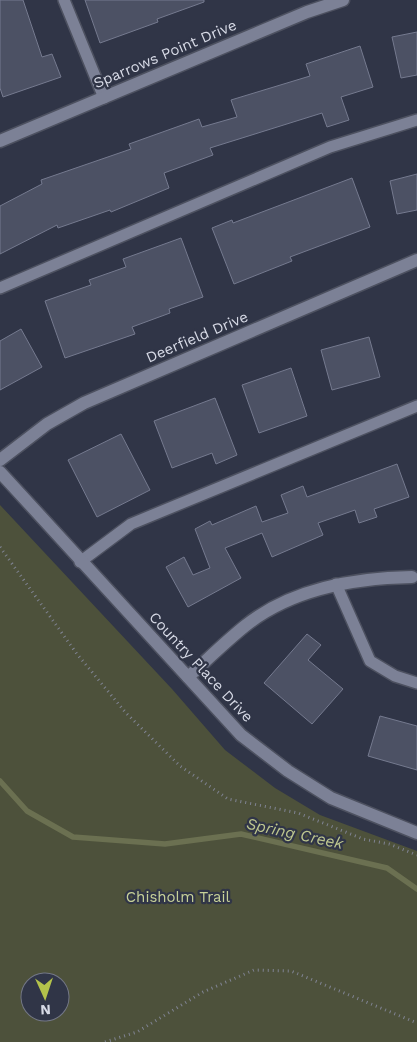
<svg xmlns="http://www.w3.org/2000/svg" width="417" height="1042" font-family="'Work Sans',sans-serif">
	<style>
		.green { fill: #4d513b; fill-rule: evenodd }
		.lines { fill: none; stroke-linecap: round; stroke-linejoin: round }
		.stream { stroke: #6b7051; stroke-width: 5.5 }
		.building { fill: #4c5164; stroke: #757a8f }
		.service-casing { stroke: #4d5160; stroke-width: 14 }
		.minor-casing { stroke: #4d5160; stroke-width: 15 }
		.tertiary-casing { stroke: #4d5160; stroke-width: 15 }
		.path { stroke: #808493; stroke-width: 3; stroke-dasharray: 1 4; stroke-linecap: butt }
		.service { stroke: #7c8196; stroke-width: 11 }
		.minor { stroke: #7c8196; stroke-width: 12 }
		.tertiary { stroke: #7c8196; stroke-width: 12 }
		.labels { text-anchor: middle; stroke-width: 4.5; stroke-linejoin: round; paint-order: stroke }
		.street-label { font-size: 15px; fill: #d7dae6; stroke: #303547 }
		.park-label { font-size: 15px; fill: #c7d198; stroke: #303547 }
		.water-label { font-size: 16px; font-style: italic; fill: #bec78f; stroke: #303547 }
	</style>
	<rect width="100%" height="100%" fill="#303547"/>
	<path class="green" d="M0,505L172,689L225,750L275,788L320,815L417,851V1042H0ZM30,982H60V1012H30Z"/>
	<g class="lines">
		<path class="stream" d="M0,781L27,811L73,837L165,844L241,834L387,868L417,889"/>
	</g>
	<path class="building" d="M0,0H23L42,57L52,54L61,77L3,97L0,88Z
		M85,0H204V2L157,19L158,22L100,43Z
		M417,32V75L401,78L392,37Z
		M360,46L373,87L341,97L349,120L327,127L322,113L210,148L213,155L164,173L169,188L111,212L110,210L58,228L57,225L0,254V206L42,184L41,180L131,149L129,144L199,119L202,127L237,117L231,100L310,76L306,64Z
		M417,174V210L397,214L390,181Z
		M352,178L370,227L290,257L292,261L234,284L212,228L232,220L233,223Z
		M181,238L203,297L169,309L170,313L132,327L135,334L65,358L45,301L91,285L89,280L126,267L123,259Z
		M21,329L42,367L0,390V341Z
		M369,337L380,377L332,390L321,350Z
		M291,368L307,416L259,433L242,385Z
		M215,398L237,455L216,464L212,453L172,468L154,421Z
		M121,434L150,490L97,517L68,460Z
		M397,464L409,497L374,509L377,517L359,523L355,510L318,523L323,535L272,557L262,533L225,548L241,578L188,607L166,567L184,557L193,575L210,568L195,529L210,521L212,525L256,506L262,522L288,513L281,495L303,486L307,497Z
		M307,634L321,645L308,660L343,689L312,724L264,683Z
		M380,716L417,726V770L368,756Z"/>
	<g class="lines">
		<defs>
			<path id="service" d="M64,0L104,98
				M0,288L330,147L417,120
				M80,562L131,524L417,406
				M336,584L370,661L395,676L417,683"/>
			<path id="minor" d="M0,141L307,12L343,0
				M0,460L47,424L84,403L417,260
				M188,677C207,660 225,642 245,626C291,589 355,578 412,577"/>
			<path id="tertiary" d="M0,472L241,735L288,771L331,798L417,833"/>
		</defs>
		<use href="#service" class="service-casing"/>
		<use href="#minor" class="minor-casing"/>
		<use href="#tertiary" class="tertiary-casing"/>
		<path class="path" d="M0,547L77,654L126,713L180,766L228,799L298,813L363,839L389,844L417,855
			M105,1042L137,1032L203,992L254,970L291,971L417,1023"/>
		<use href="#service" class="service"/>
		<use href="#minor" class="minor"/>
		<use href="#tertiary" class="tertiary"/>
	</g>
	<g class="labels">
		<g class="street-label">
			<text transform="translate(165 54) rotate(-23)" y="5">Sparrows Point Drive</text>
			<text transform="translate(197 337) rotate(-23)" y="5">Deerfield Drive</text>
			<text transform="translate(201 667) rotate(47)" y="5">Country Place Drive</text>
		</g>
		<g class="park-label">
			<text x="178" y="902">Chisholm Trail</text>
		</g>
		<g class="water-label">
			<text transform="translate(295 833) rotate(12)" y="6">Spring Creek</text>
		</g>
	</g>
	<g transform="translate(45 997) rotate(177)"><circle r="24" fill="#303547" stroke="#737787"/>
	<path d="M0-4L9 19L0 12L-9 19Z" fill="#b3c24b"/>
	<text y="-8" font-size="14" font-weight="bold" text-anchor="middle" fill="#d7dae6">N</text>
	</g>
</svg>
